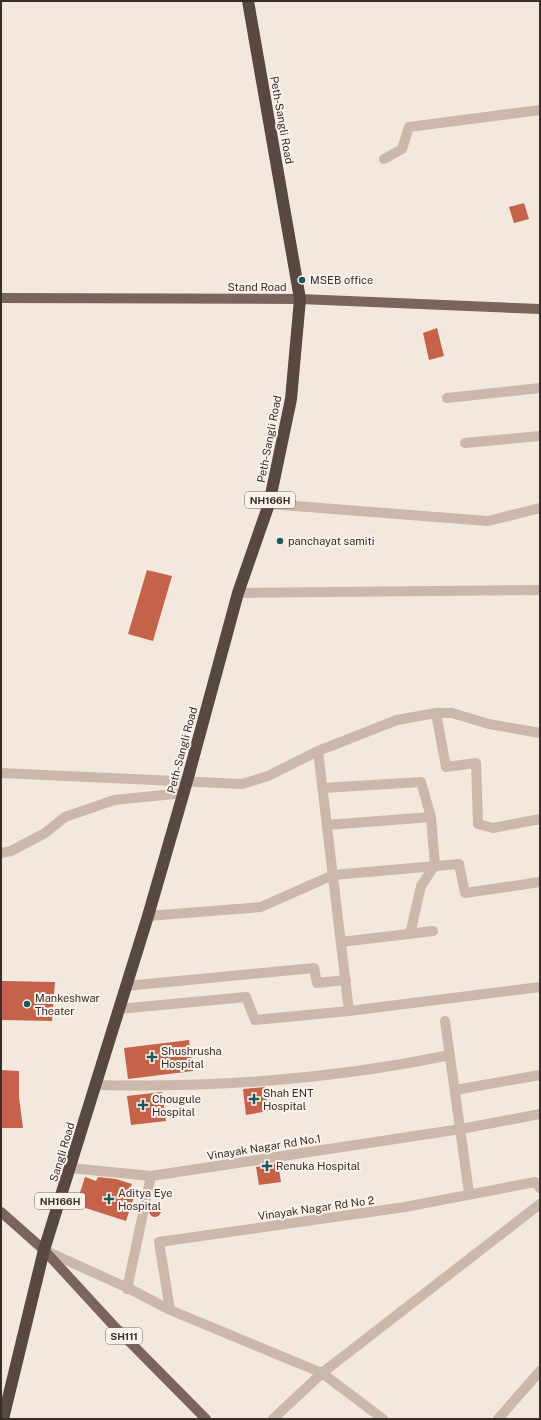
<svg xmlns="http://www.w3.org/2000/svg" width="541" height="1420" font-family="'Public Sans',sans-serif">
	<style>
		.building { fill: #c5624a }
		.lines { fill: none; stroke-linecap: round; stroke-linejoin: round }
		.minor { stroke: #cbb8aa; stroke-width: 10 }
		.major { stroke: #7a645b; stroke-width: 10 }
		.highway { stroke: #594741; stroke-width: 12 }
		.poi-dot { fill: #1f585a; stroke: #faf2eb; stroke-width: 1.5 }
		.labels { text-anchor: middle; stroke-width: 4; stroke-linejoin: round; paint-order: stroke }
		.shield { fill: #faf2eb; stroke: #726863; stroke-width: 1 }
		.shield-label { font-size: 10px; font-weight: bold; fill: #382d29 }
		.street-label { font-size: 11px; fill: #382d29; stroke: #faf2eb }
		.poi-label { font-size: 11px; fill: #382d29; stroke: #faf2eb; text-anchor: start }
	</style>
	<rect width="100%" height="100%" fill="#f3e8de"/>
	<path class="building" d="M524,203L529,219L514,223L509,207Z
		M437,328L444,356L429,360L423,333Z
		M147,570L172,576L153,641L128,634Z
		M2,981L55,982L52,1021L1,1020Z
		M189,1040L193,1071L128,1079L124,1048Z
		M1,1070L19,1071V1097L23,1128H1Z
		M265,1087L268,1111L246,1115L243,1089Z
		M162,1092L166,1121L131,1125L127,1096Z
		M278,1163L281,1182L259,1185L256,1167Z
		M85,1177L96,1181L98,1177L116,1179L132,1184L129,1192L135,1194L126,1221L76,1205Z
		M149 1211a6 6 0 1 1 12 0a6 6 0 1 1-12 0Z"/>
	<g class="lines">
		<path class="minor" d="M384,159L402,149L409,127L540,110
			M447,398L540,388
			M465,443L540,436
			M269,504L488,521L540,508
			M238,593L540,590
			M436,713L446,767L476,763L478,824L493,828L540,819
			M318,751L349,1011
			M1,773L242,784L268,776L318,751L397,720L436,713H452L489,724L540,733
			M323,788L421,782L431,817L435,865L421,886L410,934
			M327,825L431,817
			M1,853L11,851L45,833L65,817L114,800L184,793
			M148,916L261,907L333,875L459,864L465,893L540,882
			M341,942L433,931
			M126,986L314,968L317,983L346,980
			M119,1009L246,997L255,1020L349,1011L540,987
			M445,1021L469,1193
			M95,1085C214,1088 334,1079 450,1055
			M455,1090L540,1075
			M70,1168L151,1176L461,1129L540,1114
			M44,1250L130,1289L170,1310L322,1373L383,1419
			M127,1289L151,1176
			M170,1310L159,1242L405,1207L535,1182L540,1188
			M273,1419L322,1373L540,1204
			M498,1419L540,1371"/>
		<path class="major" d="M1,298L300,299L540,309
			M1,1212L44,1250L113,1325L206,1419"/>
		<path class="highway" d="M3,1419L44,1250L148,916L187,781L238,593L269,504L291,399L300,299L248,1"/>
	</g>
	<g class="poi-dot">
		<circle cx="302" cy="280" r="4"/>
		<circle cx="280" cy="541" r="4"/>
		<circle cx="27" cy="1004" r="4"/>
		<path d="M150 1051h4v4h4v4h-4v4h-4v-4h-4v-4h4z"/>
		<path d="M252 1093h4v4h4v4h-4v4h-4v-4h-4v-4h4z"/>
		<path d="M141 1099h4v4h4v4h-4v4h-4v-4h-4v-4h4z"/>
		<path d="M265 1160h4v4h4v4h-4v4h-4v-4h-4v-4h4z"/>
		<path d="M107 1193h4v4h4v4h-4v4h-4v-4h-4v-4h4z"/>
	</g>
	<g class="labels">
		<g class="shield">
			<rect x="245" y="492" width="50" height="16" rx="3"/>
			<rect x="35" y="1193" width="50" height="16" rx="3"/>
			<rect x="106" y="1328" width="36" height="16" rx="3"/>
		</g>
		<g class="shield-label">
			<text x="270" y="504">NH166H</text>
			<text x="60" y="1205">NH166H</text>
			<text x="124" y="1340">SH111</text>
		</g>
		<g class="street-label">
			<text transform="translate(282 120) rotate(80)" y="4">Peth-Sangli Road</text>
			<text x="257" y="291">Stand Road</text>
			<text transform="translate(269 439) rotate(-79)" y="4">Peth-Sangli Road</text>
			<text transform="translate(182 750) rotate(-75)" y="4">Peth-Sangli Road</text>
			<text transform="translate(264 1147) rotate(-9)" y="4">Vinayak Nagar Rd No.1</text>
			<text transform="translate(62 1152) rotate(-73)" y="4">Sangli Road</text>
			<text transform="translate(316 1208) rotate(-8)" y="4">Vinayak Nagar Rd No 2</text>
		</g>
		<g class="poi-label">
			<text x="310" y="284">MSEB office</text>
			<text x="288" y="545">panchayat samiti</text>
			<text x="35" y="1002">Mankeshwar<tspan x="35" dy="13">Theater</tspan></text>
			<text x="161" y="1055">Shushrusha<tspan x="161" dy="13">Hospital</tspan></text>
			<text x="263" y="1097">Shah ENT<tspan x="263" dy="13">Hospital</tspan></text>
			<text x="152" y="1103">Chougule<tspan x="152" dy="13">Hospital</tspan></text>
			<text x="276" y="1170">Renuka Hospital</text>
			<text x="118" y="1197">Aditya Eye<tspan x="118" dy="13">Hospital</tspan></text>
		</g>
	</g>
	<rect width="541" height="1420" fill="none" stroke="#382d29" stroke-width="4"/>
</svg>
